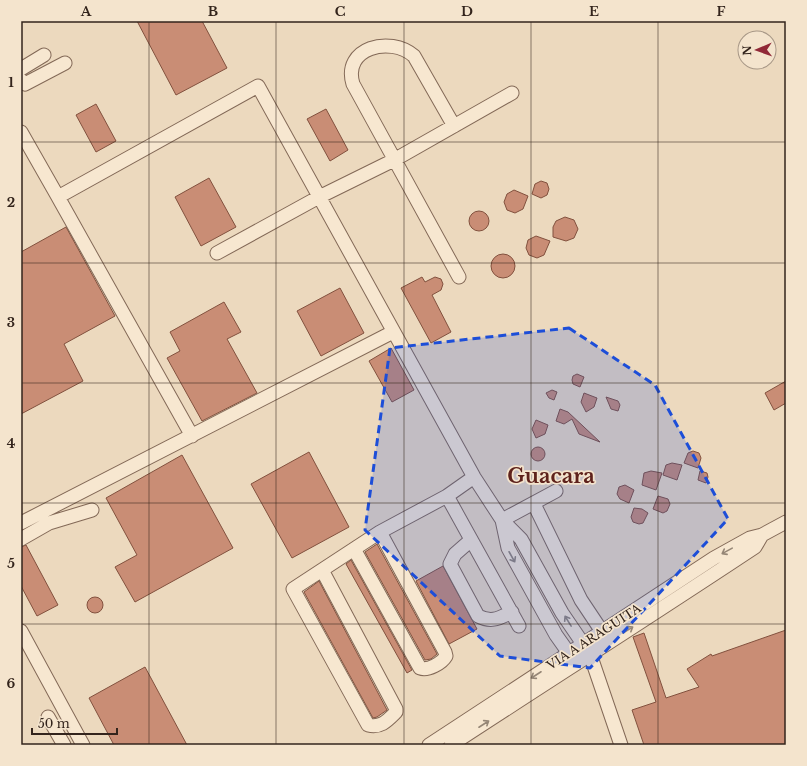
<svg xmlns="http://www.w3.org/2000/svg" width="807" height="766" font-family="'Libre Baskerville',serif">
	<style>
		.building { fill: #c98d75; stroke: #82513e }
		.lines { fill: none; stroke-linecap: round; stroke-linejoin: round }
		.minor-casing { stroke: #836957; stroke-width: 15 }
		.minor { stroke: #f7e7d0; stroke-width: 13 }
		.oneway { stroke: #958676 }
		.marked { fill: #1d4ed8; fill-opacity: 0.2; stroke: #1d4ed8; stroke-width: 3; stroke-dasharray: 8 5; stroke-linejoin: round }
		.grid { fill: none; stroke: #33241c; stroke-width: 1; stroke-opacity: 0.55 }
		.labels { text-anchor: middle; stroke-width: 3.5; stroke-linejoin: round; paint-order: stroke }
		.street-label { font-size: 12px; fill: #33241c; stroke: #f4e4cd }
		.town-label { font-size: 20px; font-weight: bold; fill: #5e221c; stroke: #f4e4cd }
		.neatline { fill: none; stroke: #33241c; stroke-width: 1.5 }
		.grid-label { font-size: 13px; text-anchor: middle; font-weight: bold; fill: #33241c }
	</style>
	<rect width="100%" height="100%" fill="#ecd9be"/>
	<path class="building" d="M137,21H202L227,68L176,95Z
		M96,104L116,141L96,152L76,115Z
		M326,109L348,150L330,161L307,119Z
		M209,178L236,227L201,246L175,197Z
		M541,181L547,183L549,189L547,195L541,198L532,194L535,184Z
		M514,190L528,196L523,209L515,213L507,210L504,202L507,194Z
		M469 221a10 10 0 1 1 20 0a10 10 0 1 1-20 0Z
		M565,217L574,220L578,229L574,238L566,241L553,237V227L556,221Z
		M66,227L115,316L64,344L83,381L21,414V252Z
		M536,236L550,241L544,255L537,258L529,255L526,248L528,240Z
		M491 266a12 12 0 1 1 24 0a12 12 0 1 1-24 0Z
		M422,277L425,282L435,277L441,279L443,284L441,290L432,295L451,332L431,343L401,288Z
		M340,288L364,333L321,356L297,311Z
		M224,302L241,332L227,339L257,393L202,421L167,358L180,351L170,332Z
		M391,348L414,390L392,402L369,361Z
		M577,374L584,377L580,387L573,384L572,380L573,376Z
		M786,381V403L774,410L765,393Z
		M552,390L557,392L554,400L549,398L546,393Z
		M584,393L597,398L594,407L586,412L581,402Z
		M606,397L618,401L620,405L618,411L611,409Z
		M560,409L568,412L600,442L579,434L572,419L564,424L556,421Z
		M536,420L548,425L545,434L536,438L532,429Z
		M531 454a7 7 0 1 1 14 0a7 7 0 1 1-14 0Z
		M693,451L699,453L701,458L698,468L684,463L688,453Z
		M309,452L349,527L292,558L251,484Z
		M182,455L233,548L135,602L115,567L137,555L106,498Z
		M672,463L682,465L677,480L663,475L666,465Z
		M651,471L662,473L656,490L642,485L644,473Z
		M700,471L707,473L708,477L706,483L698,480Z
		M625,485L634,490L629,503L620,499L617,494L619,487Z
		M658,496L668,499L670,504L667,511L663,513L653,509Z
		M634,508L642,509L648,513L643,523L639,524L633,522L631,517Z
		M377,544L437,654L431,659L425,660L365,552Z
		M26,545L58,605L37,616L21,586V547Z
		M351,560L412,670L407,673L346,564Z
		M443,566L477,629L449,644L416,581Z
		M319,581L387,710L377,717L373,718L304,592Z
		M87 605a8 8 0 1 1 16 0a8 8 0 1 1-16 0Z
		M786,630V745H644L632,710L656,702L633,637L644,633L666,698L699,687L687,669L711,654L712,656Z
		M145,667L187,745H114L89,698Z"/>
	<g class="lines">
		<defs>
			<path id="minor" d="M21,69L44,55
				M21,80L25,84L65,63
				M454,126L414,56C390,35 342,48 353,84L459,277
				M21,132L58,197L258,86L474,477L502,520L521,539L562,613L590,654L621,745
				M58,197L192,436
				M217,253L319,197L394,160L512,93
				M447,496L519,626
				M534,504L581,600L607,639
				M502,520L508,548L556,635L573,659
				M502,520L556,491
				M21,523L393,332
				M21,539L49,523L92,510
				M471,540L455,554L450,564L478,616C492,623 499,618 512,612
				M354,549L420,668C428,671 442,663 446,656L445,652L380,532
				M322,570L396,709V712C387,721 381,728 368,725L293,589L380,532L447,496L474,477
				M21,631L83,745
				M48,717L64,745
				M429,745L714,558L750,538L762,535L786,522
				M451,745C552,679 654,614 755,547L762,535"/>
		</defs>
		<use href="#minor" class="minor-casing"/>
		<use href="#minor" class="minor"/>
	</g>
	<defs><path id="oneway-shaft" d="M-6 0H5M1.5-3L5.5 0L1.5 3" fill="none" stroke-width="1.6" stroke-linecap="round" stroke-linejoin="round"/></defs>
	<g class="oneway">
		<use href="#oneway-shaft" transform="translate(727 551) rotate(151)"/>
		<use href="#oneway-shaft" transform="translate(512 557) rotate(61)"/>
		<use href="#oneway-shaft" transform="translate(568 621) rotate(-122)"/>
		<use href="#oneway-shaft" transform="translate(628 630) rotate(-32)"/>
		<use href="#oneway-shaft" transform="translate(536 675) rotate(147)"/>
		<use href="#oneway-shaft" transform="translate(484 724) rotate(-33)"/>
	</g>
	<path class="marked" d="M569,328L655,385L728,519L590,668L500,656L365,530L390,348Z"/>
	<path class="grid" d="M149,21V745M276,21V745M404,21V745M531,21V745M658,21V745M21,142H786M21,263H786M21,383H786M21,503H786M21,624H786"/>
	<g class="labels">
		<g class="street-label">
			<text transform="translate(594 637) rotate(-33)" y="4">VIA A ARAGUITA</text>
		</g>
		<g class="town-label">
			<text x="551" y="483">Guacara</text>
		</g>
	</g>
	<rect width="807" height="766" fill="none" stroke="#f4e4cd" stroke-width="44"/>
	<g transform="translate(757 50) rotate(268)"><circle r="19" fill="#f4e4cd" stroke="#a79786"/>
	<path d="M0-3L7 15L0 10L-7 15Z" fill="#912937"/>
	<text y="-6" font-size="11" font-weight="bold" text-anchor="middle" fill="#33241c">N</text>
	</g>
	<path d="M32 728v6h85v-6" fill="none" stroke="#33241c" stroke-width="2"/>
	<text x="38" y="728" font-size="12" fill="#33241c" stroke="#f4e4cd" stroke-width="3" paint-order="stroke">50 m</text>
	<rect x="22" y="22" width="763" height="722" class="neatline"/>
	<g class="grid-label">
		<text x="86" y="16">A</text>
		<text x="213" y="16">B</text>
		<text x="340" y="16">C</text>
		<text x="467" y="16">D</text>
		<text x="594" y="16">E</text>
		<text x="721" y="16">F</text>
		<text x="11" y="87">1</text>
		<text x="11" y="207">2</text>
		<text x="11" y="327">3</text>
		<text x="11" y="448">4</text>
		<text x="11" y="568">5</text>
		<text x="11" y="688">6</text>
	</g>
</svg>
